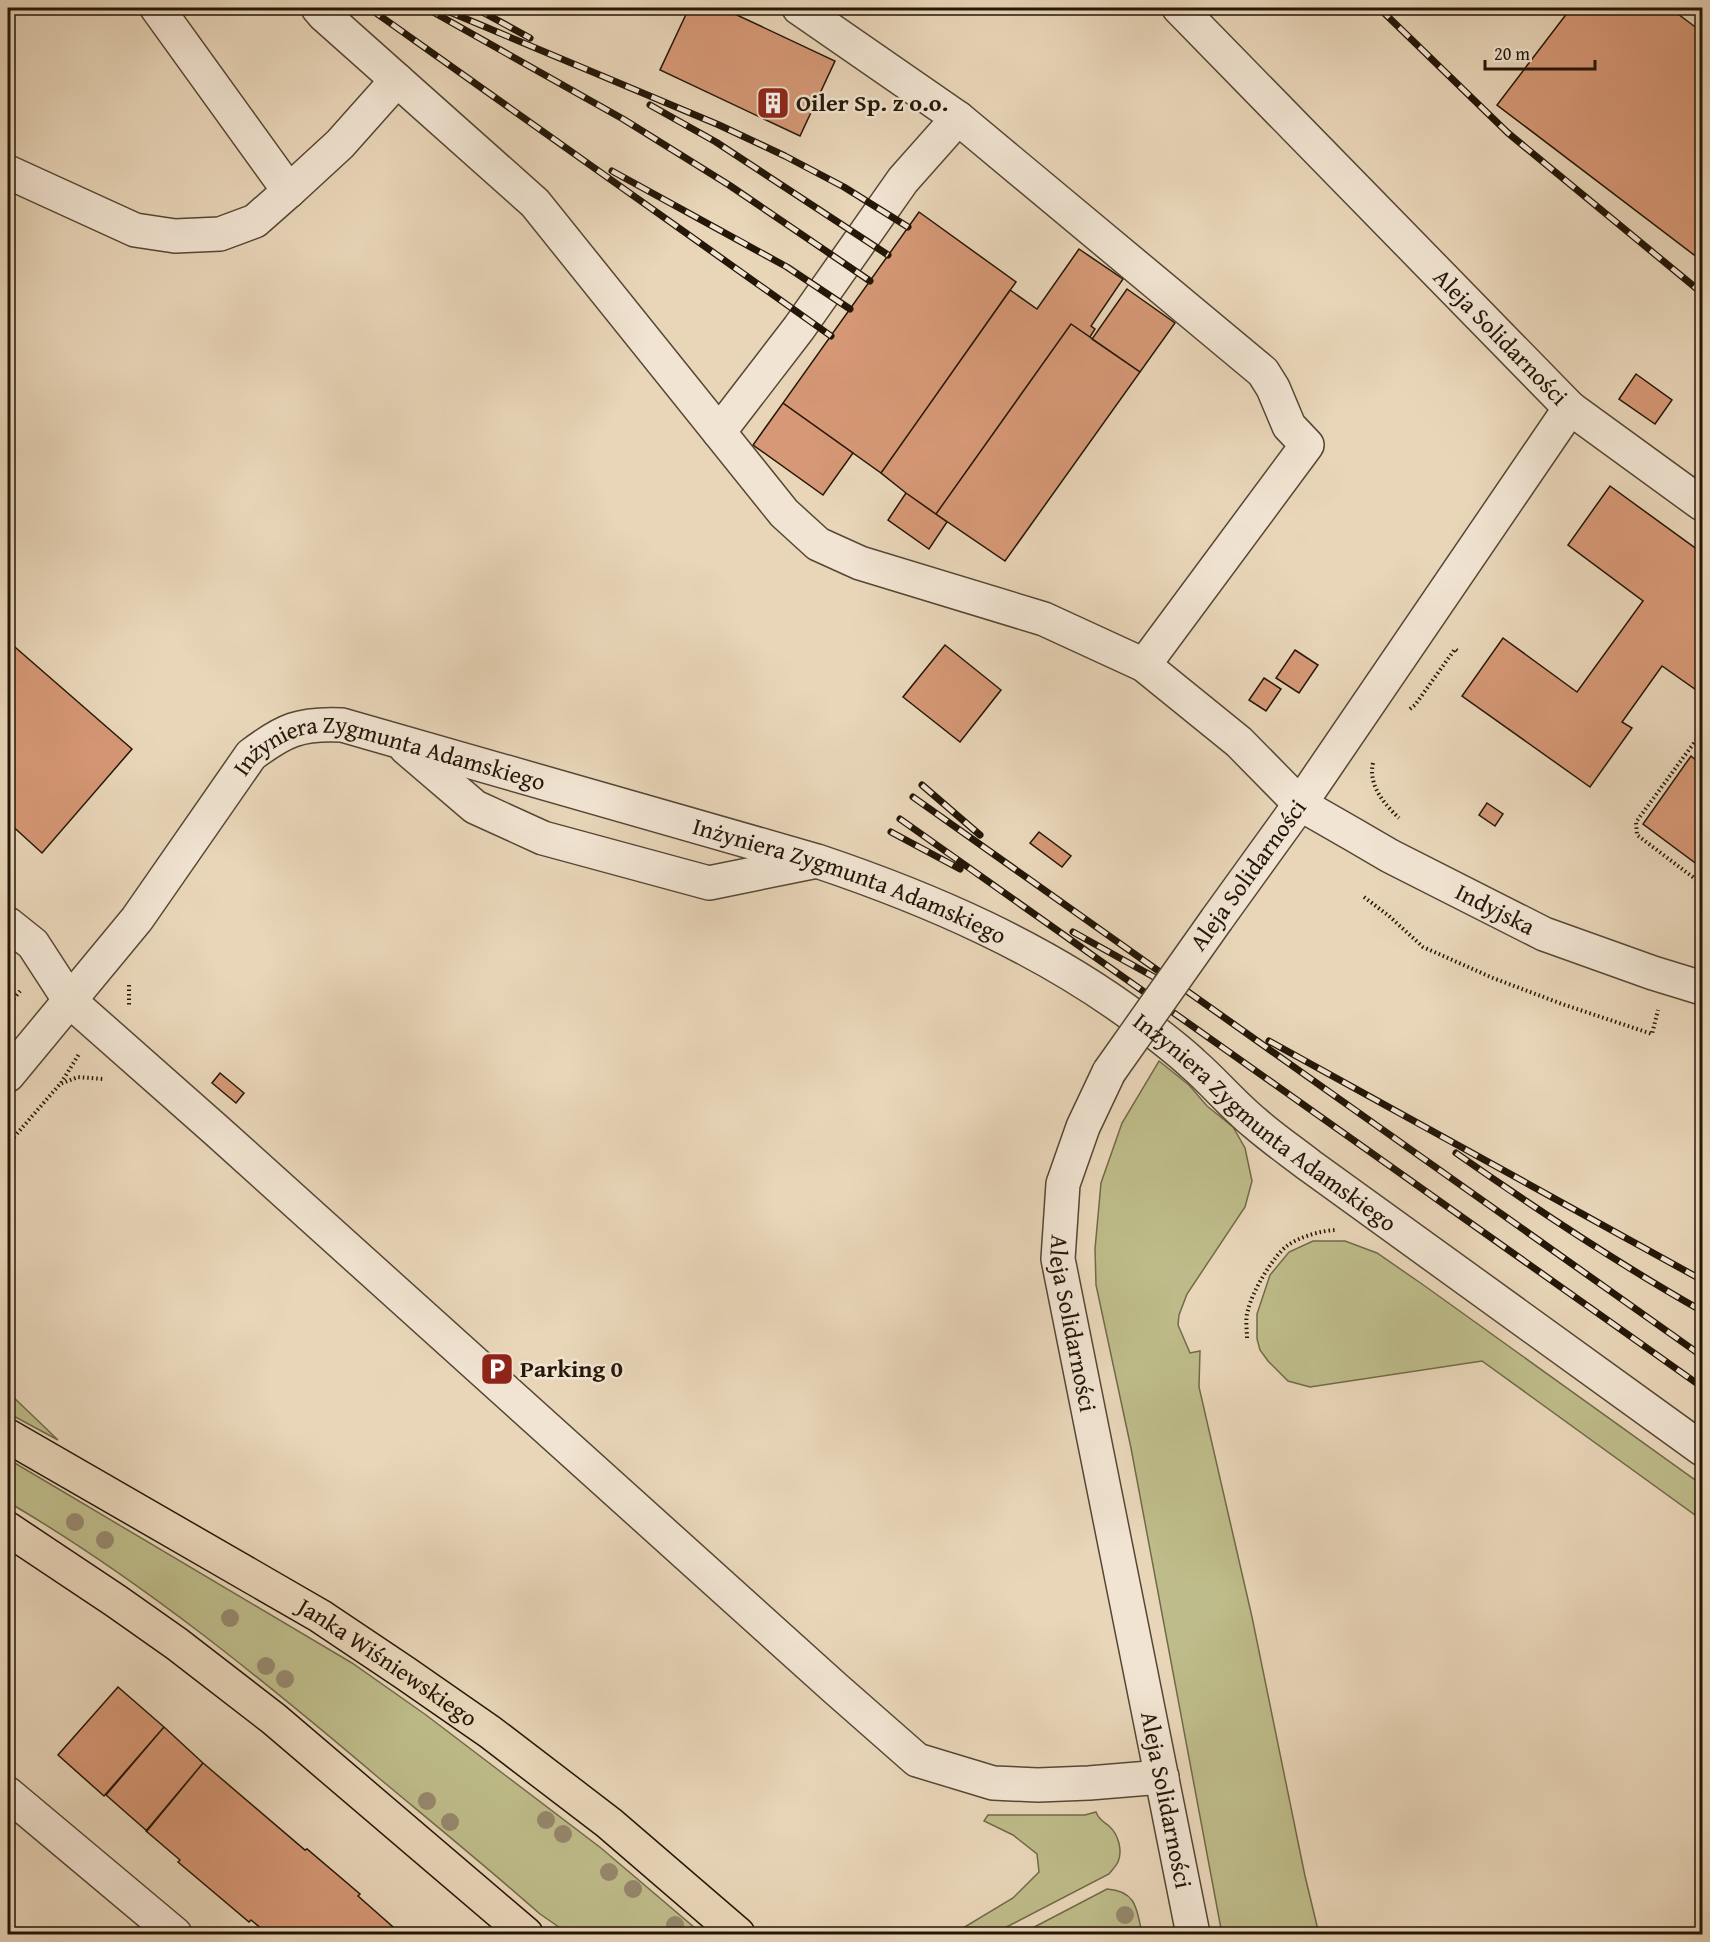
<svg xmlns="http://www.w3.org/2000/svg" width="1710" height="1942" font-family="'Gentium Book Plus',serif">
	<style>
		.green { fill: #bebc8a; stroke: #716a48; stroke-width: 1.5 }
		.building { fill: #d69876; stroke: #241707; stroke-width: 1.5 }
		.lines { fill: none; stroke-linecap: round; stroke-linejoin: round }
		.minor-casing { stroke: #554734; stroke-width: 36 }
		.highway-casing { stroke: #241707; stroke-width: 36 }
		.path { stroke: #241707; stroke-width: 4; stroke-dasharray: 1.5 3; stroke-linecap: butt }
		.minor { stroke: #f1e4d2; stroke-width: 33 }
		.highway { stroke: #e9d6b9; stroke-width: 33 }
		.rail-casing { stroke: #241707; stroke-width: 7 }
		.rail { stroke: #f1e4d2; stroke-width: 4.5; stroke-dasharray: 14; stroke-linecap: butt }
		.minor-bridge-casing { stroke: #554734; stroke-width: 36; stroke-linecap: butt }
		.minor-bridge { stroke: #f1e4d2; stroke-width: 33 }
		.tree { fill: #96886d }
		.labels { text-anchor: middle; stroke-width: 5; stroke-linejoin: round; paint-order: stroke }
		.poi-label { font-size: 24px; font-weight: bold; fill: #241707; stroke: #f1e4d2; text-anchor: start }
		.street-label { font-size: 24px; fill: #241707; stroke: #f1e4d2 }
	</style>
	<rect width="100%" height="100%" fill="#e9d6b9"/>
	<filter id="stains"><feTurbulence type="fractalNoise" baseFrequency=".00333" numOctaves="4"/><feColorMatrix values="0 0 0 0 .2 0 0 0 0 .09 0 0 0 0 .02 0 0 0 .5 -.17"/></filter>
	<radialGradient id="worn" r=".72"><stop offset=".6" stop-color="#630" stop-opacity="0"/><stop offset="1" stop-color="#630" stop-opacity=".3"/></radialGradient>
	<path class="green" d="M1159,1061L1189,1085L1207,1106L1233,1127L1245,1148L1252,1181L1245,1207L1187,1294L1179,1315L1178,1325L1190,1353L1200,1351L1199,1387L1252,1617L1305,1876L1319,1934H1222L1131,1448L1096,1285L1095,1249L1101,1183L1122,1123Z
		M1313,1241H1345L1377,1253L1422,1284L1702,1485V1520L1482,1361L1310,1387L1288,1381L1268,1361L1260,1350L1257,1339V1314L1270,1275L1289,1252Z
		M8,1392L58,1440L8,1413Z
		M8,1459L352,1663L426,1715L601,1848L702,1934H569L540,1914C488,1868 434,1824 380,1779C262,1679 141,1580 8,1502Z
		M1096,1812C1099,1820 1103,1821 1109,1826C1118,1834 1123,1850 1118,1862C1116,1866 1112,1870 1109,1874L993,1934H953L1013,1898L1039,1872L1037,1854L1013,1835L984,1821L988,1815H1085Z
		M1107,1889C1137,1891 1137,1910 1142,1934H1105L1087,1931L1068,1934H1021Z"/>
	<path class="building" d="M689,8H722L835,61L800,136L660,70Z
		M1571,8H1670L1702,32V261L1497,105Z
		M919,212L1016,282L881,473L783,403Z
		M1079,249L1123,279L1091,326L1095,329L1090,337L1071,324L936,514L906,493L881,473L1010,290L1037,309Z
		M1127,289L1175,323L1140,372L1092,339Z
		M1071,324L1140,372L1005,561L936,514Z
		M1636,374L1672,400L1655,424L1619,399Z
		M783,403L853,453L823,495L753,445Z
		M1610,486L1702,553V694L1662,666L1622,722L1632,728L1590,787L1462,696L1503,638L1577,692L1643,601L1568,545Z
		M906,493L947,522L929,549L888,520Z
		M8,641L132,749L42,853L8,822Z
		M945,645L1001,690L960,742L903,697Z
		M1295,650L1318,665L1299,693L1276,678Z
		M1264,678L1281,689L1266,711L1249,700Z
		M1691,756L1702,765V868L1643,824Z
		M1487,803L1503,814L1495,826L1479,815Z
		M1039,832L1071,856L1062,867L1030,843Z
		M220,1073L244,1093L236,1103L212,1083Z
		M118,1687L164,1727L104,1796L58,1755Z
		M164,1727L203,1763L147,1831L106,1795Z
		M203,1763L305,1850L307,1849L360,1894L358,1896L401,1934H268L251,1920L249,1922L178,1862L180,1860L146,1831Z"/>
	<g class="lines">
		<defs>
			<g id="minor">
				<path d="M157,8L289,191L340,144L397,80"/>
				<path id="s1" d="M318,8L324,15L535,203L784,513L818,544L860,563L1044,619L1144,665L1239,742L1300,804L1354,835L1390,856L1544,934L1653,973L1702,988"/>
				<path d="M799,8L958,118L1263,372L1273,388L1289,426L1307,445L1144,665"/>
				<path id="s2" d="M1179,8L1570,408L1702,504"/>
				<path d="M8,172L135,230L175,236L220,234L255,221L289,191"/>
				<path d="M719,432L799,328L903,180L958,118"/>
				<path d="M406,748L475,807L543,838L709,883L812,862"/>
				<path d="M1217,919L1300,804L1570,408"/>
				<path d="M8,924L33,944L70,1001L216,1130L835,1688L917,1760L993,1783L1038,1785L1089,1783L1162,1777"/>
				<path id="s3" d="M1109,1072L1083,1127L1063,1184L1058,1259L1193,1934"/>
				<path id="s4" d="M8,1075L137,919L251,755C284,730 300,723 342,725L817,861C930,899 1043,948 1139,1020C1157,1034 1176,1048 1192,1063C1214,1082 1233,1105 1255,1123C1272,1138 1291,1151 1309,1165L1702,1449"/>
				<path d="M8,1794L175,1934"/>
			</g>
			<g id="highway">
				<path id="s5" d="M8,1436L320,1616L405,1673L490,1732L609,1823L738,1934"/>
				<path d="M8,1529L116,1601L177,1644L274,1719L526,1934"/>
			</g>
		</defs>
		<use href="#minor" class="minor-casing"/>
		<use href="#highway" class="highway-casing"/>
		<path class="path" d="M1410,709L1415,705L1455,649L1459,652
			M1702,732L1636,822L1637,835L1702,884
			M1373,763C1368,785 1384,804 1399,818
			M1364,897L1389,916L1423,947L1493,978L1562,1004L1652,1034L1658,1010
			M129,985V1005
			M8,1006L20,991
			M61,1083L79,1054
			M8,1144L60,1084L78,1077L103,1079
			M1247,1338C1247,1329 1245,1319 1248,1310C1252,1292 1273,1256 1288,1245C1300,1237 1322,1230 1337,1230"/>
		<use href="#minor" class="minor"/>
		<use href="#highway" class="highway"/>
		<defs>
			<path id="rail" d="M369,8L831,336
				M426,8L623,119L729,185L870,281
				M475,8L530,38
				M1379,8L1508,133L1702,293
				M445,10L719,125L785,156L844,187L908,227
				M650,105L716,142L888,255
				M612,171L787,267L850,309
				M922,785L980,835
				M913,797L1702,1356
				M900,819L1702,1387
				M891,832L960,869
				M1073,932L1154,977
				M1269,1041L1702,1280
				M1456,1153C1536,1209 1617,1263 1702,1311"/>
		</defs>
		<use href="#rail" class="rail-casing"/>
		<use href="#rail" class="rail"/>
		<defs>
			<path id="minor-bridge" d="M1109,1072L1217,919"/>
		</defs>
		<use href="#minor-bridge" class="minor-bridge-casing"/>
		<use href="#minor-bridge" class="minor-bridge"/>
	</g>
	<g class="tree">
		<circle cx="75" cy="1522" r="9"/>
		<circle cx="105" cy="1540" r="9"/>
		<circle cx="230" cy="1618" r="9"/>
		<circle cx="266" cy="1666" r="9"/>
		<circle cx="285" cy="1679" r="9"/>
		<circle cx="427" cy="1801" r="9"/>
		<circle cx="546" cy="1820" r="9"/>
		<circle cx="450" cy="1822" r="9"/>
		<circle cx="563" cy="1834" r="9"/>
		<circle cx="609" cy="1872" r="9"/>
		<circle cx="633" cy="1889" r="9"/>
		<circle cx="1125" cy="1915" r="9"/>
		<circle cx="675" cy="1925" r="9"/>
	</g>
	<defs>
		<symbol id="building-square" viewBox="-11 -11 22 22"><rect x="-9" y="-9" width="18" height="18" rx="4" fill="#8f2418" stroke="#f1e4d2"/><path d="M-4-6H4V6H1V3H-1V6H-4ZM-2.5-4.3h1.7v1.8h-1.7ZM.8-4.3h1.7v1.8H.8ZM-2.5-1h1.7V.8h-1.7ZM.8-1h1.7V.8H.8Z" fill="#fff"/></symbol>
		<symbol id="parking-square" viewBox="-11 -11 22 22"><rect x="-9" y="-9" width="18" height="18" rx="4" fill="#8f2418" stroke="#f1e4d2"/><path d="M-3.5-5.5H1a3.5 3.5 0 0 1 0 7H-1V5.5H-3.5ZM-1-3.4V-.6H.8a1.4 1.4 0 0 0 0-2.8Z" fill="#fff"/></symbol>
	</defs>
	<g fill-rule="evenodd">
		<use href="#building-square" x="754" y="84" width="38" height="38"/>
		<use href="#parking-square" x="478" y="1350" width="38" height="38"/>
	</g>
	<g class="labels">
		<g class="poi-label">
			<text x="796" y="111">Oiler Sp. z o.o.</text>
			<text x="520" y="1377">Parking 0</text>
		</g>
		<g class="street-label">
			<text dy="8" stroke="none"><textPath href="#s2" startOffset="460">Aleja Solidarności</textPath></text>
			<text dy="8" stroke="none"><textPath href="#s4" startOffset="546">Inżyniera Zygmunta Adamskiego</textPath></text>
			<text transform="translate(1248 875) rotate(-54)" y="8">Aleja Solidarności</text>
			<text dy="8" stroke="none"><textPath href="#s4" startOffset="1032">Inżyniera Zygmunta Adamskiego</textPath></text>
			<text dy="8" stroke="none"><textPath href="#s1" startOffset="1515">Indyjska</textPath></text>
			<text dy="8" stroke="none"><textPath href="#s4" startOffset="1518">Inżyniera Zygmunta Adamskiego</textPath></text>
			<text dy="8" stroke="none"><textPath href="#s3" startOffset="262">Aleja Solidarności</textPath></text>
			<text dy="8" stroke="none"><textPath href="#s5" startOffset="442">Janka Wiśniewskiego</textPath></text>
			<text dy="8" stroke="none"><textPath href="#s3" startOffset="748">Aleja Solidarności</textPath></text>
		</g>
	</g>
	<rect width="1710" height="1942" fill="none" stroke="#e9d6b9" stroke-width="30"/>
	<rect x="9" y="9" width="1692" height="1924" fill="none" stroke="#241707" stroke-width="3"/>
	<rect x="15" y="15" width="1680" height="1912" fill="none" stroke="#241707" stroke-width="1.5"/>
	<path d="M1485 60v9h110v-9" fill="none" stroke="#241707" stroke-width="3"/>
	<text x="1494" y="60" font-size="18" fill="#241707" stroke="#f1e4d2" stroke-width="4.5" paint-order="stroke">20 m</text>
	<rect width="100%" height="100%" filter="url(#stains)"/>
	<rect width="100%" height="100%" fill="url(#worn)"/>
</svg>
